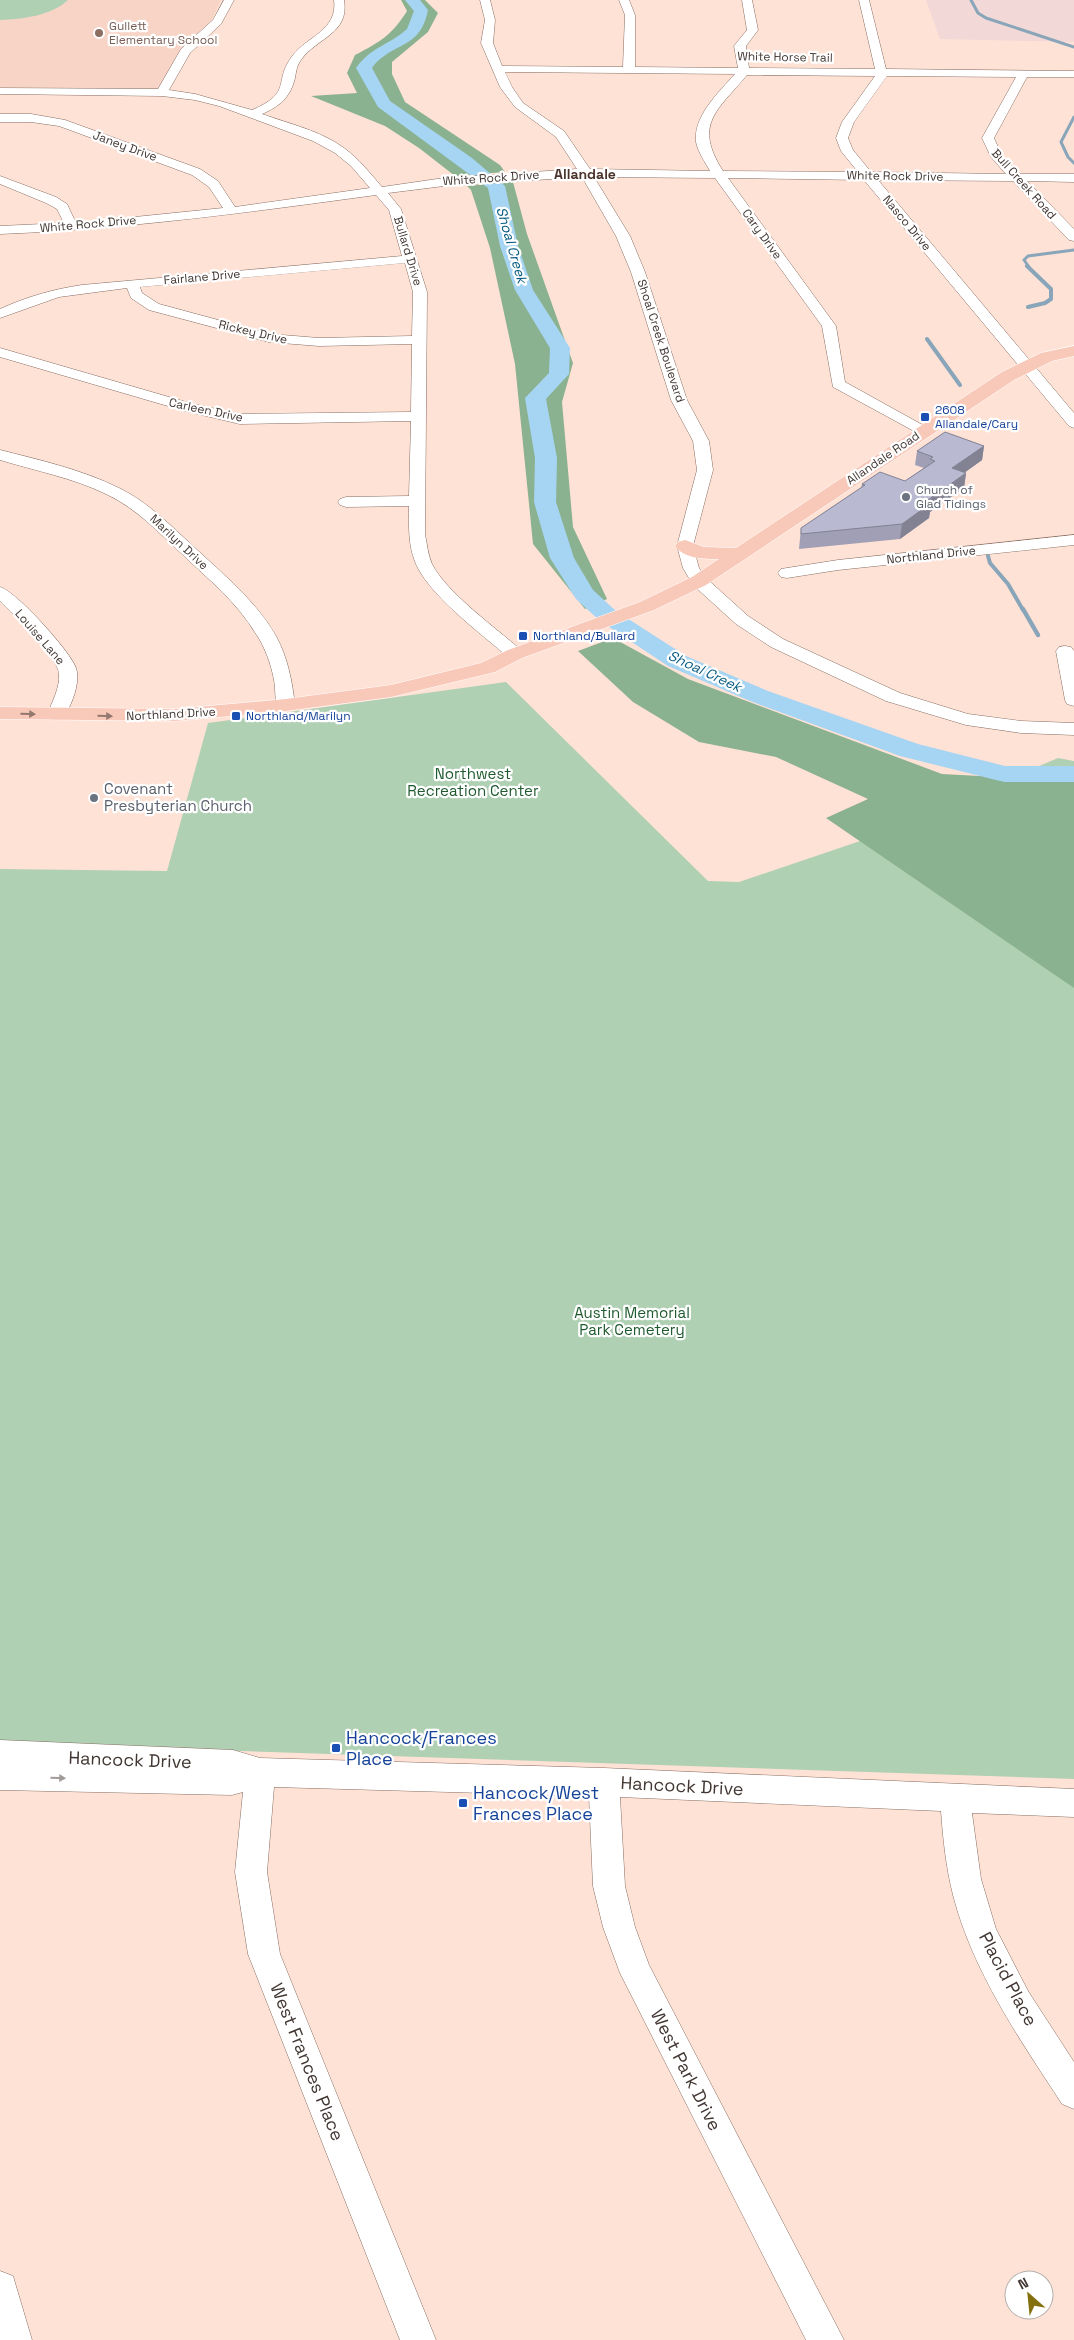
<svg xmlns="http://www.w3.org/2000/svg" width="1074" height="2340" font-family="'Space Grotesk',sans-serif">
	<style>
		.commercial { fill: #f2d8d6 }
		.built { fill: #f7d4c5 }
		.green { fill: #b0d0b4 }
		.forest { fill: #8bb290 }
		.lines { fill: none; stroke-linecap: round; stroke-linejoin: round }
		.stream-far2 { stroke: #88a5b9; stroke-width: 3 }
		.stream-far1 { stroke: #88a5b9; stroke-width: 4 }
		.stream { stroke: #88a5b9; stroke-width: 4.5 }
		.river { fill: #a6d4f3; fill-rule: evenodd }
		.minor-casing { stroke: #866d62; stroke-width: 1 }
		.major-casing { stroke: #fff; stroke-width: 1 }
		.minor { fill: #fff; fill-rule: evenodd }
		.major { fill: #f8c8b9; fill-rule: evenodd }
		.wall { fill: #a09fb5 }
		.shaded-wall { fill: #828293 }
		.building { fill: #bab9d2; stroke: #828293 }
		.oneway { fill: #93786f }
		.oneway2 { fill: #a09a98 }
		.education-dot { fill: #8d6e63; stroke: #fff; stroke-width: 2 }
		.transit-dot { fill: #1a4fb4; stroke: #fff; stroke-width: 2 }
		.worship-dot { fill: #6b7280; stroke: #fff; stroke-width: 2 }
		.labels { text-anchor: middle; stroke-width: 4.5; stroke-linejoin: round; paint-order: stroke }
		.far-education-label { font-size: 12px; fill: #785e54; stroke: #fff; text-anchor: start }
		.far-street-label { font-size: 12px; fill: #413632; stroke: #fff }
		.far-transit-label { font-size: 12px; fill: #164399; stroke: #fff; text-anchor: start }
		.far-worship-label { font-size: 12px; fill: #5b616d; stroke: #fff; text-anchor: start }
		.far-neighbourhood-label { font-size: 14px; font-weight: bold; fill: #4b342b; stroke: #fff }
		.far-water-label { font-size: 14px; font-style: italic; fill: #085b82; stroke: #fff }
		.park-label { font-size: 15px; fill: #1f5a2e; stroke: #fff }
		.worship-label { font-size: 15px; fill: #5b616d; stroke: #fff; text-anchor: start }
		.near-transit-label { font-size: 18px; fill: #164399; stroke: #fff; text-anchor: start }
		.near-street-label { font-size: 18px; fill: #413632; stroke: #fff }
	</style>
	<rect width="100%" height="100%" fill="#ffe2d6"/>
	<path class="commercial" d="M926,0H1074V42L940,39Z"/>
	<path class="built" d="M0,0H221L212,20L183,46L159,90L0,87Z"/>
	<path class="green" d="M0,0H68C51,16 22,19 0,20Z
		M506,682L708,881L739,882L872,837L1058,758L1074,761V1779L0,1743V869L167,871L208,723Z"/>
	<path class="forest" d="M401,0H425L438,13L428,32L392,62V74L405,102L500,165L505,172L455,176L419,148L385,126L311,96L357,93L347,73L355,55C380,42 392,35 407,11Z
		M513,182L527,234L573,363L562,402L573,527L607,599L585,609L533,544L515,364L490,248L471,190L467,186Z
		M613,638L688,679L942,774L1074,781V988L826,818L868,799L776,757L699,742L633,702L578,651Z"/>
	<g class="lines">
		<path class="stream-far2" d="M971,0L978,13L986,18L1074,47
			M1074,117L1061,142L1068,157L1074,163
			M1029,267L1024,260L1028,256L1074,250"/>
		<path class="stream-far1" d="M1027,266L1051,289V299L1045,303L1028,307
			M927,339L960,385
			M988,556L990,563L1008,584L1023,610"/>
		<path class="stream" d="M1023,609L1038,635"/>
		<path class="river" d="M405,0H420L428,10C420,51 392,41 372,68L390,101L472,158L505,186L518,246L533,290L570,348L569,374L546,399L557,458L556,502L574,558L593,590L616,611L686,656L768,691L918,744L1005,766H1074V782H1005L996,780L900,756L750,701L668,666L600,621L576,599L550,558L534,502L535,458L525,398L549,373L550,348L515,290L500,246L488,188L378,107L356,68C371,47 389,45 407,29L414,11Z"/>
		<defs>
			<path id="minor" d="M224,0H234L221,24L190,53L169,90L195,94L252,110C294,92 272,82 293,55C308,36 338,30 334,0H344C350,34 316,38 301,60C297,65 296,72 295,78C290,98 280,106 262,114C290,124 321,131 344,148C359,159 370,173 382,187L444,178L577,169L556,137L515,107L500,87L481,43L485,20L480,0H490L495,20L493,43L502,66L623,67L625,15L619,0H629L635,15V67L738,68L734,46L747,30L742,0H752L758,30L746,46L749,68L875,69L859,0H869L886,69L1074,71V77H1027L994,138L1002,156L1020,174H1074V182L1027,181L1074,229V241L1069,240L1013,181L878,180L1074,413V428L1069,426L864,180L728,178L836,326L845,382L928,428L931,431L928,434L923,436L833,387L822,326L715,178L594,177L630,236L645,272L687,400L709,441L713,470L693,546L699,568L706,578L748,616L783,639L900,693L968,714L1021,721L1074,723V735L1021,733L966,725L886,701L771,647L736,624L693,585L683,568L677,546L697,470L693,441L671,400L631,272L616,236L582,177L444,186L388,193L401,209L427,292L425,534C427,544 428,555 432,564C446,592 497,629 521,650L524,654L521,658H509C482,634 425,593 414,559C408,542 409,524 409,506L346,507L340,505L338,502L340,499L346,497L409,496L411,421L240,424L185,411L0,357V348L193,404L240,414L411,412L412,344L319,346L269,342L149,310L131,298L127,288L59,297L0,318V309C26,297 54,289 82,285L402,256L389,210L376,195C251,212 126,229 0,234V226L64,223L57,209L46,203L0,184V176L56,197L67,204L76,223L223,208L209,187L192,175L59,126L31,122H0V114H31L65,120L200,169L218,181L235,207L370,188L351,166L335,153L313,141L219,106L195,100L162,96L0,94V88L158,89L181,49L213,20ZM505,72L735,74C719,92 693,116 696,142C698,152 705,162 710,171L590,169L564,131L523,103L512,87ZM747,75L875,76L842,122L836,138L841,151L858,172L723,171C693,124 717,111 747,75ZM887,76L1016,77L982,138L991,157L1006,174L871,172L853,150L848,138L854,122ZM405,263L413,292L412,336L319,338L270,334L159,304L142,293L140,287Z
				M0,450C40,460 83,470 119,488C148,502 170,525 194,547C223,574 256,601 276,636C288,658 292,681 295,705L293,709H279C274,701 276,689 274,680C271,664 265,647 256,634C237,602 208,579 182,554C158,532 137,509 108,495C74,478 36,471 0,460Z
				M1074,535V545L838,570L787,578L781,577L778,573L781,569L787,568L838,560Z
				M0,587C15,590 71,652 76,668C81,683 71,706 63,719H49L47,715C52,702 60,688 59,674C58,656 14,615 0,601Z
				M1065,646L1071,647L1074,651V706L1067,704L1065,700L1056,651L1059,647Z
				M0,1740L233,1750L260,1758L604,1768L1074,1789V1817L972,1813L981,1879L996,1929L1028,1991L1074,2062V2109L1062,2104C1019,2038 973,1972 953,1895C946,1867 943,1839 941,1811L620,1797L625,1886L635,1927L649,1965L844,2340H806L620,1973L603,1927L593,1886L589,1796L274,1787L267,1872L280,1954L436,2340H400L248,1954L235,1872L243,1792L232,1795L0,1790Z
				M0,2271L13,2276L32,2340H0Z"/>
			<path id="major" d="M1074,346V356L1052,361L1014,380L706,585L654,610L522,658L495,672L391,697L286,711L175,721L0,719V707L175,709L286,699L391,685L481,663L508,650L640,602L692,577L719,559C705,559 684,559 675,546L678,542L685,540L704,547L736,548L1002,372L1041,353Z"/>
		</defs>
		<use href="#minor" class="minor-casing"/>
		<use href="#major" class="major-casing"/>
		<use href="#minor" class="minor"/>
		<use href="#major" class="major"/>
	</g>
	<path class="wall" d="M984,446L982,460L964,473H966L964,488L930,512L929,518L900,539L799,549L801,528L861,488L862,484L905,481L924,468L915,465L917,451Z"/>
	<path class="shaded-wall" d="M984,446L982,460L950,483L952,468Z
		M966,473L964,488L930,512L929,518L900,539L902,524L928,500Z"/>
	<path class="building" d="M945,432L984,446L952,468L966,473L928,500L931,503L902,524L801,534V528L865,485L862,484L880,472L905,481L935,461L930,459L933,457L917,451Z"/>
	<defs><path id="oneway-solid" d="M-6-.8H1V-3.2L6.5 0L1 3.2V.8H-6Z" transform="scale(1.25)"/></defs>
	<g class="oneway">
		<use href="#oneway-solid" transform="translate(28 714) rotate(2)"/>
		<use href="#oneway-solid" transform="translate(105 716) rotate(1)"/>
	</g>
	<use class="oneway2" href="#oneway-solid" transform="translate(58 1778) rotate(1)"/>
	<circle class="education-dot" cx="99" cy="33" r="5"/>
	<g class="transit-dot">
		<rect x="920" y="412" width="10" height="10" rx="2.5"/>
		<rect x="518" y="631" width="10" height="10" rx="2.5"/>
		<rect x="231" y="711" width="10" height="10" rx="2.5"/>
		<rect x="331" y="1743" width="10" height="10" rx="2.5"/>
		<rect x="458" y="1798" width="10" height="10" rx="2.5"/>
	</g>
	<g class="worship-dot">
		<circle cx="906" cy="497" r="5"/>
		<circle cx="94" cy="798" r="5"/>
	</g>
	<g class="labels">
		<g class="far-education-label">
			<text x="109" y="30">Gullett<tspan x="109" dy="14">Elementary School</tspan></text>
		</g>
		<g class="far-street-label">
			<text transform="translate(785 57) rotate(1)" y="4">White Horse Trail</text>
			<text transform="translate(125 146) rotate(20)" y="4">Janey Drive</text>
			<text transform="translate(895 176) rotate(1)" y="4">White Rock Drive</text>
			<text transform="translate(491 178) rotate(-4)" y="4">White Rock Drive</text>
			<text transform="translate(1024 184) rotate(48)" y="4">Bull Creek Road</text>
			<text transform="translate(907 223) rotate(50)" y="4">Nasco Drive</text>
			<text transform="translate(88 224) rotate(-5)" y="4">White Rock Drive</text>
			<text transform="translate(762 234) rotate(54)" y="4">Cary Drive</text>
			<text transform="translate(408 251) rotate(73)" y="4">Bullard Drive</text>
			<text transform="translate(202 277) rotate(-5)" y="4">Fairlane Drive</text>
			<text transform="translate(253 332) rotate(13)" y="4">Rickey Drive</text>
			<text transform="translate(661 341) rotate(72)" y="4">Shoal Creek Boulevard</text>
			<text transform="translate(206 410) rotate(12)" y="4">Carleen Drive</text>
			<text transform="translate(883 458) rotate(-34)" y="4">Allandale Road</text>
			<text transform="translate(179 542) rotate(43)" y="4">Marilyn Drive</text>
			<text transform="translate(931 555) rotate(-6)" y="4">Northland Drive</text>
			<text transform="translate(40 637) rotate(49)" y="4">Louise Lane</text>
			<text transform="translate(171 714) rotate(-3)" y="4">Northland Drive</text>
		</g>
		<g class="far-transit-label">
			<text x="935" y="414">2608<tspan x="935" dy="14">Allandale/Cary</tspan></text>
			<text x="533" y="640">Northland/Bullard</text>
			<text x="246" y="720">Northland/Marilyn</text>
		</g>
		<g class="far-worship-label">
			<text x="916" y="494">Church of<tspan x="916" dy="14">Glad Tidings</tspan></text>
		</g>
		<g class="far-neighbourhood-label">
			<text x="585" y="179">Allandale</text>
		</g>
		<g class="far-water-label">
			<text transform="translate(512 245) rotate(74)" y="5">Shoal Creek</text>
			<text transform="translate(705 671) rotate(25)" y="5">Shoal Creek</text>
		</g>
		<g class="park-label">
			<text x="473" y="779">Northwest<tspan x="473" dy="17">Recreation Center</tspan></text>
			<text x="632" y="1318">Austin Memorial<tspan x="632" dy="17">Park Cemetery</tspan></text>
		</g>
		<g class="worship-label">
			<text x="104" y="794">Covenant<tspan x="104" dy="17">Presbyterian Church</tspan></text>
		</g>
		<g class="near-transit-label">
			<text x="346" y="1744">Hancock/Frances<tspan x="346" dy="21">Place</tspan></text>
			<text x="473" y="1799">Hancock/West<tspan x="473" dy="21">Frances Place</tspan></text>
		</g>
		<g class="near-street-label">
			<text transform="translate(130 1760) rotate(2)" y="6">Hancock Drive</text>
			<text transform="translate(682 1786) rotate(3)" y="6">Hancock Drive</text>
			<text transform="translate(1008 1979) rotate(62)" y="6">Placid Place</text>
			<text transform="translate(307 2062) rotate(68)" y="6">West Frances Place</text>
			<text transform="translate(686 2070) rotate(63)" y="6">West Park Drive</text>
		</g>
	</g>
	<g transform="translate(1029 2295) rotate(333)"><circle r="24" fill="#ffffff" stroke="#b3afad"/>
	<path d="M0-4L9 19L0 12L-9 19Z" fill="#846f0e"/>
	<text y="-8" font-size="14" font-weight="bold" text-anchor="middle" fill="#413632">N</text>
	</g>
</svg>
